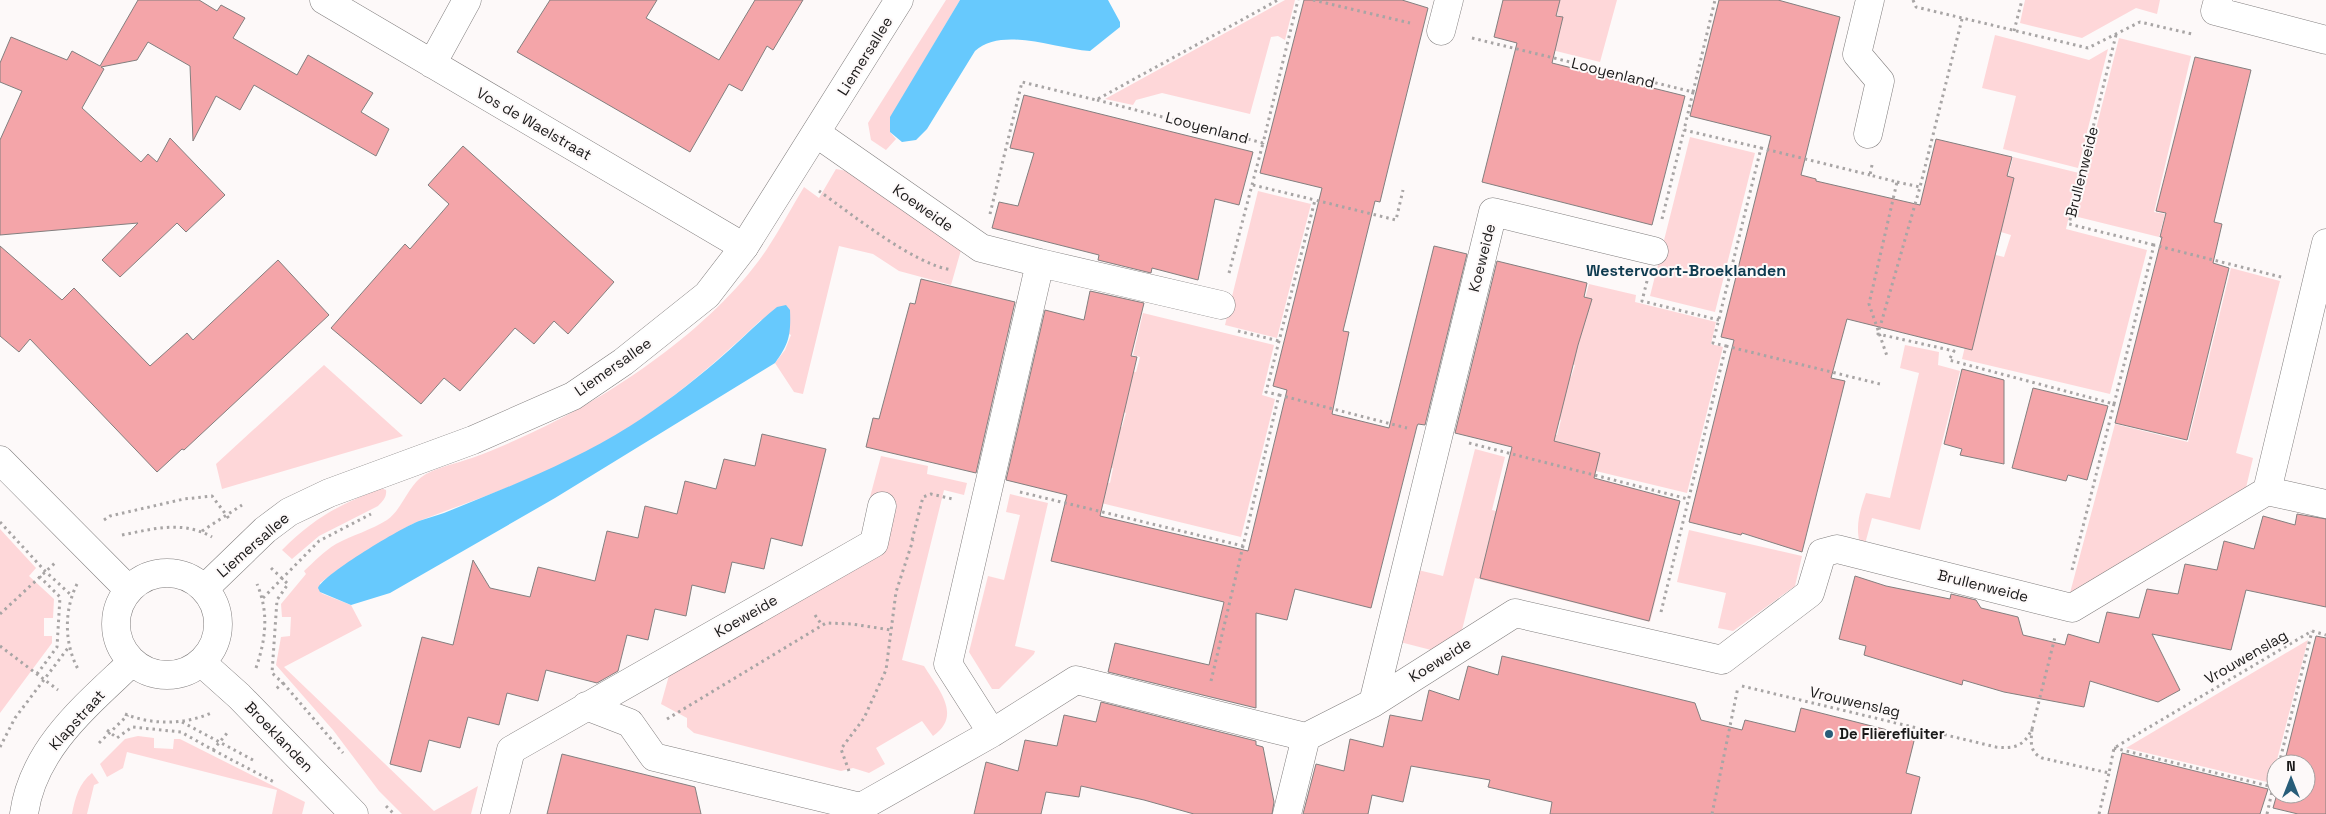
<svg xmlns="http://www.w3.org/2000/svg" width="2326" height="814" font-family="'Space Grotesk',sans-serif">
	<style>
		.green { fill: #fed7d9 }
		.water { fill: #67c9fd }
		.building { fill: #f4a5a9; stroke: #837f7f }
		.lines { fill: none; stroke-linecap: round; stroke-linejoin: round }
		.street-casing { stroke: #817e7e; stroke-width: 29 }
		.secondary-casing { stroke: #817e7e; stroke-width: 29 }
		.path { stroke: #a8a5a5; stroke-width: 3; stroke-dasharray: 2.5 4; stroke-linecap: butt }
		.street { stroke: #fff; stroke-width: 28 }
		.secondary { stroke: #fff; stroke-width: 28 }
		.poi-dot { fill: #285d79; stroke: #fdf9f9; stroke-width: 2 }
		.labels { text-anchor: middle; stroke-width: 4; stroke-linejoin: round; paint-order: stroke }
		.street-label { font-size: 15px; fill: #1a1919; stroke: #fdf9f9 }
		.poi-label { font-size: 15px; font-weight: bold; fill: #1a1919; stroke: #fdf9f9; text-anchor: start }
		.neighbourhood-label { font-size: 16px; font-weight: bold; fill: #0e3a4f; stroke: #fdf9f9 }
	</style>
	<rect width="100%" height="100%" fill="#fdf9f9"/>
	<path class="green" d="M946,0H960L891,117L890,132L896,139L886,150L871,140L868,123Z
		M1285,0H1295L1285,40L1278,36L1271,37L1250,114L1162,93L1136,100L1133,105L1105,99Z
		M1560,0H1617L1600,62L1548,49L1560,30L1563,17L1557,15Z
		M2025,0H2160L2157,14L2136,8L2082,38L2020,23Z
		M1995,35L2089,60L2108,49L2078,168L2003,149L2016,96L1982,88Z
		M2119,38L2191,56L2154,212L2165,214L2159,237L2074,216Z
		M1690,137L1755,153L1715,312L1650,296Z
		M2013,157L2079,173L2066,229L2147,250L2110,394L1962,359L1988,253L2004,257L2011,235L1994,230L2014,179L2008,176Z
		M836,169L847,171L961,250L951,285L899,271L873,254L839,246L803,394L794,392L775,363L785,350L791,335L761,320C708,370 652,418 587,452C533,480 476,499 419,521C409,525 399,532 390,538C366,552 342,566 320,583V592L323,594L351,605L362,626L284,667L434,811L478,786L471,814H402L379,791L333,730L276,665L281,637L290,636L291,617H282L281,604L306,574L304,571C314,562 324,551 336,544C353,535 371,530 387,520C403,509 408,484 426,474C439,467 457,463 472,458C492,451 512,442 531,433C614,395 716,325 767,249C780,229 792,207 804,187L819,198Z
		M1258,191L1311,204L1277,338L1225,325Z
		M2231,268L2280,281L2236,453L2253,458L2245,492L2070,593L2115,424L2188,442Z
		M1589,284L1636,295L1635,302L1716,322L1711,344L1723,347L1687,493L1546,459L1552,434L1557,435L1561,420L1556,419L1566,376L1571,377L1575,365L1569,363L1580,321L1585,322L1589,307L1583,306Z
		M1143,313L1274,345L1262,395L1275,399L1241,537L1097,502L1102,481L1110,483L1113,468L1106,466L1116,426L1122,427L1126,413L1119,410L1129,371L1136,372L1140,357L1133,355Z
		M1905,345L1939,352L1938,365L1960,371L1920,530L1872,518L1865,544H1860C1855,525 1860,511 1866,493L1890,498L1919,373L1900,368Z
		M324,365L403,436L222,489L216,464Z
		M1475,449L1505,457L1492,510L1667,554L1650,622L1475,578L1461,634L1435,651L1400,642L1418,570L1443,576Z
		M881,456L928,466L927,474L967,483L964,495L944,490L902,660L924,666C938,689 963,715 933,736L922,721L876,748L885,764L869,773L853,768L841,771L694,733L687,727V718L661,704L670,672L886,546L897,505L870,497Z
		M381,488L386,490C387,497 383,501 378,506L319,536L292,559L282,550C316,516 338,506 381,488Z
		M1010,494L1048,503L1015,646L1035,651L1034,654L999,689H992L969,652L988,576L1004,580L1020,515L1006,512Z
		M0,529L36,568L29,576L54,599L53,618H44V636H52V643L0,713Z
		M1689,530L1802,556L1795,586L1733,631L1718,628L1726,593L1677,582Z
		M2308,640L2271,783L2126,748Z
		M138,736L154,738V748L173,749L174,739H180L305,802L302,814H272L277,790L127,752L123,768L107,777L100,764L125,739Z
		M92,773L99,783L94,785L87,814H72C75,798 79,783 92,773Z"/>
	<path class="water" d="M960,0H1108L1120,22V27L1090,51C1055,49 1003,26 975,51L927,129L916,140L902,142L890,132V117Z
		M786,305L790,310C791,335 789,344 775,363L555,498L390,593L351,605L320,592L318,588C325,573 401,528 419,521C427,518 436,516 444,513C508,487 571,463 630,426C660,407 690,384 718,360C738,343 756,324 777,307Z"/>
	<path class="building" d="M138,0H199L217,11L221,5L245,18L233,38L297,75L308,55L373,93L361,112L389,129L376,156L254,85L240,110L216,96L193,141L190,66L148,42L137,60L101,67L104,69L82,108L141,162L148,154L157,162L170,138L225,195L186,232L177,223L120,277L102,260L138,223L0,235V140L22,91L0,82V63L11,37L67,60L72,51L100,66Z
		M550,0H657L646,18L719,60L755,0H803L773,50L767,46L742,91L729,84L690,152L517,52Z
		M1304,0H1402L1428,8L1390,161L1380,202L1375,201L1343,331L1349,332L1332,414L1389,428L1434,246L1467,254L1425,425L1418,424L1417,426L1371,608L1295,589L1287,620L1256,613V708L1108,672L1115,643L1209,665L1224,602L1051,561L1067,495L1006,480L1045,310L1084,320L1090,291L1144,303L1131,356L1137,357L1100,516L1248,551L1287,390L1273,386L1322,188L1260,173Z
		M1503,0H1560L1556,16L1563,17L1552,63L1685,96L1652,225L1482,182L1517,43L1494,37Z
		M1719,0H1778L1840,17L1801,175L1816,179V181L1920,205L1936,139L2012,157L2007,176L2014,178L1972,350L1847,319L1831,378L1845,381L1802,552L1742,533L1741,535L1689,522L1734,340L1721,337L1771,136L1690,116Z
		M2195,57L2251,70L2214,222L2222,224L2213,263L2229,268L2187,440L2115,423L2162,237H2160L2166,213L2156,211Z
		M1024,95L1253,152L1239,205L1215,199L1198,280L1152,268L1151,273L1098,260L1099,255L992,228L999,202L1018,206L1034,153L1010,148Z
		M463,146L614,282L568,334L554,321L534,344L515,328L460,391L444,378L421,404L331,328L405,244L410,249L449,204L428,185Z
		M0,246L62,300L74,288L150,366L187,333L193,340L278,260L329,315L184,450L182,449L157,472L30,339L19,352L0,336Z
		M1497,261L1587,283L1584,297L1592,299L1578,345L1554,441L1600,453L1594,478L1680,501L1649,621L1480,578L1512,447L1455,433Z
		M921,279L1015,302L976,473L866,447L873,418L879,419L910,303L915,304Z
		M1962,369L2004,380V464L1960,455L1962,449L1944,444Z
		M2033,388L2108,406L2087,480L2068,475L2066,481L2012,468Z
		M762,434L826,449L802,546L771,538L764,569L732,562L725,593L692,585L686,616L655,609L648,640L627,635L618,671L597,683L546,670L538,701L507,693L499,725L468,717L460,748L429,740L421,772L390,764L422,637L453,645L473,560L490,588L530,597L538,567L595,581L607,531L638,538L645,506L677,514L685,481L716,489L724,459L755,466Z
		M2297,514L2326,519V607L2246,590L2231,650L2152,634L2180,690L2158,702L2090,681L2084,707L2004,692L1963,680L1962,685L1864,655L1866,646L1839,639L1855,576L1886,586L1950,599L1951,594L1976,600L1981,608L2018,617L2023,635L2065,645L2068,634L2099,643L2107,612L2139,618L2147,589L2178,594L2185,564L2217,570L2224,541L2254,549L2263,516L2295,525Z
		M2316,636L2326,638V814H2298L2273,808L2277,794H2306V764H2284Z
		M1502,656L1695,703L1701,720L1742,730L1745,720L1795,732L1801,708L1915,737L1906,773L1920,777L1911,814H1550L1552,802L1488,787L1490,780L1411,766L1403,802L1372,795L1368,814H1303L1316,764L1344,771L1350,739L1383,747L1390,715L1422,721L1429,690L1459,700L1468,666L1498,675Z
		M1101,702L1256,741V745L1263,747L1274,802L1272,814H1194L1144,800L1081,786L1079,797L1046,792L1041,814H974L986,762L1018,771L1025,740L1057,746L1064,715L1096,722Z
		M2122,753L2268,789L2260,814H2108Z
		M562,754L695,787L701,814H547Z"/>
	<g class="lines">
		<defs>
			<path id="street" d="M324,0L744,247
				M2218,0L2215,11L2326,40
				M1441,31L1449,0
				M432,64L467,0
				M816,133L981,248L1040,263L948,664L992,733
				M1868,134L1880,81L1857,54L1870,0
				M1040,263L1221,305
				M2267,491L2326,243
				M1373,703L1493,212L1654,251
				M586,706L630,723L654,757L861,807L992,733L1076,680L1306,737L1373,703L1515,613L1722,660L1810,593L1822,553L1837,549L2072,608L2267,491L2326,504
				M495,814L511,750L874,543L882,506
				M1287,814L1306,737"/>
			<path id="secondary" d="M0,460L129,590
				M116 624a51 51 0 1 1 102 0a51 51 0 1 1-102 0Z
				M204,589L265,530L289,512L329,493L473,440L573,396L623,362L707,295L744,247L899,0
				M201,662L239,696L354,814
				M24,814C33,748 87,705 132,662"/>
		</defs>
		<use href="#street" class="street-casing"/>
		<use href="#secondary" class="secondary-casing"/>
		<path class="path" d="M1313,0L1410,23
			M1913,0L1916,7L2088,48L2140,22L2192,34
			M1962,19L1920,187L1878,334L1954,351L1949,360L2114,404L2154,245L2285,278
			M2014,31L2022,0
			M2116,35L2069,224L2154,245
			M1472,38L1693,92L1715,0
			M1693,92L1684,130L1761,148
			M1097,100L1263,143L1298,0
			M1872,165L1870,175L1897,182L1869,304L1887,356
			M1897,182L1920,187
			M1253,185L1315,200
			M819,191C853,215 913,264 952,270
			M990,214L1022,82L1096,100L1278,0
			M1662,219L1684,130
			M1229,273L1263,143
			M1647,281L1642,301L1719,320
			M1238,331L1279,341
			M1726,346L1880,384
			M1279,395L1407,428
			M1469,443L1688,499
			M1020,492L1243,546L1279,395L1266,392L1315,200L1396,220L1403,190
			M104,520L110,516L184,499L212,496L230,520
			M0,522L45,571L71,595
			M202,531L242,505
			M122,535C153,529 182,520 212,537
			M912,540L923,497L931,494L953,499
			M271,568L288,584L277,600L272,673L283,683L276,689
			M2072,570L2114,404
			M77,584C64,610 64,643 78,669
			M263,598L319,541L371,514
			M1661,612L1726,346L1713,343L1761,148L1870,175
			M0,614L56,562
			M815,615L822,625
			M0,646L58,690
			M256,668C266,639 269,612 257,584
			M37,674L57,647L60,597L39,576
			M1211,681L1243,546
			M283,683L343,753
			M1742,686L1996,747C2015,749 2024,746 2032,729C2031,741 2029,752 2042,758L2109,773L2114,748L2312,631L2326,635
			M125,714C152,725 184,725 211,713
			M667,719L826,623L852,624L891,630
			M182,722L253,760
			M2032,729L2055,637
			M107,730L117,738L132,727L181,732L213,750L228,732
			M99,743L128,715
			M0,747L15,718L68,648
			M2114,748L2273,787L2276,776
			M213,750L276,783
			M2279,764L2312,631
			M849,771L841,749L864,718L886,670L896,592L913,540
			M386,806L394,814
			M1712,814L1738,687
			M2099,814L2109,773
			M2267,814L2273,787"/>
		<use href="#street" class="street"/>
		<use href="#secondary" class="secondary"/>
	</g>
	<circle class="poi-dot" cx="1829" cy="734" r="5"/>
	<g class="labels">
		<g class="street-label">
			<text transform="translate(865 56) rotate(-58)" y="5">Liemersallee</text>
			<text transform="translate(1613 73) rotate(14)" y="5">Looyenland</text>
			<text transform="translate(534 124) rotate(30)" y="5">Vos de Waelstraat</text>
			<text transform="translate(1207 128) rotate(15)" y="5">Looyenland</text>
			<text transform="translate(2082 172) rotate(-76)" y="5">Brullenweide</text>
			<text transform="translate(923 208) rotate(35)" y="5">Koeweide</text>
			<text transform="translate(1482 258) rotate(-76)" y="5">Koeweide</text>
			<text transform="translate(613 367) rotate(-35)" y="5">Liemersallee</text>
			<text transform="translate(253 545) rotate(-41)" y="5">Liemersallee</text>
			<text transform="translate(1983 586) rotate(14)" y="5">Brullenweide</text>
			<text transform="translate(746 616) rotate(-30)" y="5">Koeweide</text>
			<text transform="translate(2246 657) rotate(-30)" y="5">Vrouwenslag</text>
			<text transform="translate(1440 660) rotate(-32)" y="5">Koeweide</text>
			<text transform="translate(1855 702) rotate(13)" y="5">Vrouwenslag</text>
			<text transform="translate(77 720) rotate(-48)" y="5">Klapstraat</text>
			<text transform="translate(279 737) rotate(46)" y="5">Broeklanden</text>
		</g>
		<g class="poi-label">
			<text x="1839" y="739">De Flierefluiter</text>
		</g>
		<g class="neighbourhood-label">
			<text x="1686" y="276">Westervoort-Broeklanden</text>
		</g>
	</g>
	<g transform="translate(2291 779)"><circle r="24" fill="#fdf9f9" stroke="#a29f9f"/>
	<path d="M0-4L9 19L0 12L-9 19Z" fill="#285d79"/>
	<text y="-8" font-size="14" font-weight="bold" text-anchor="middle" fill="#1a1919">N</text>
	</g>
</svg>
